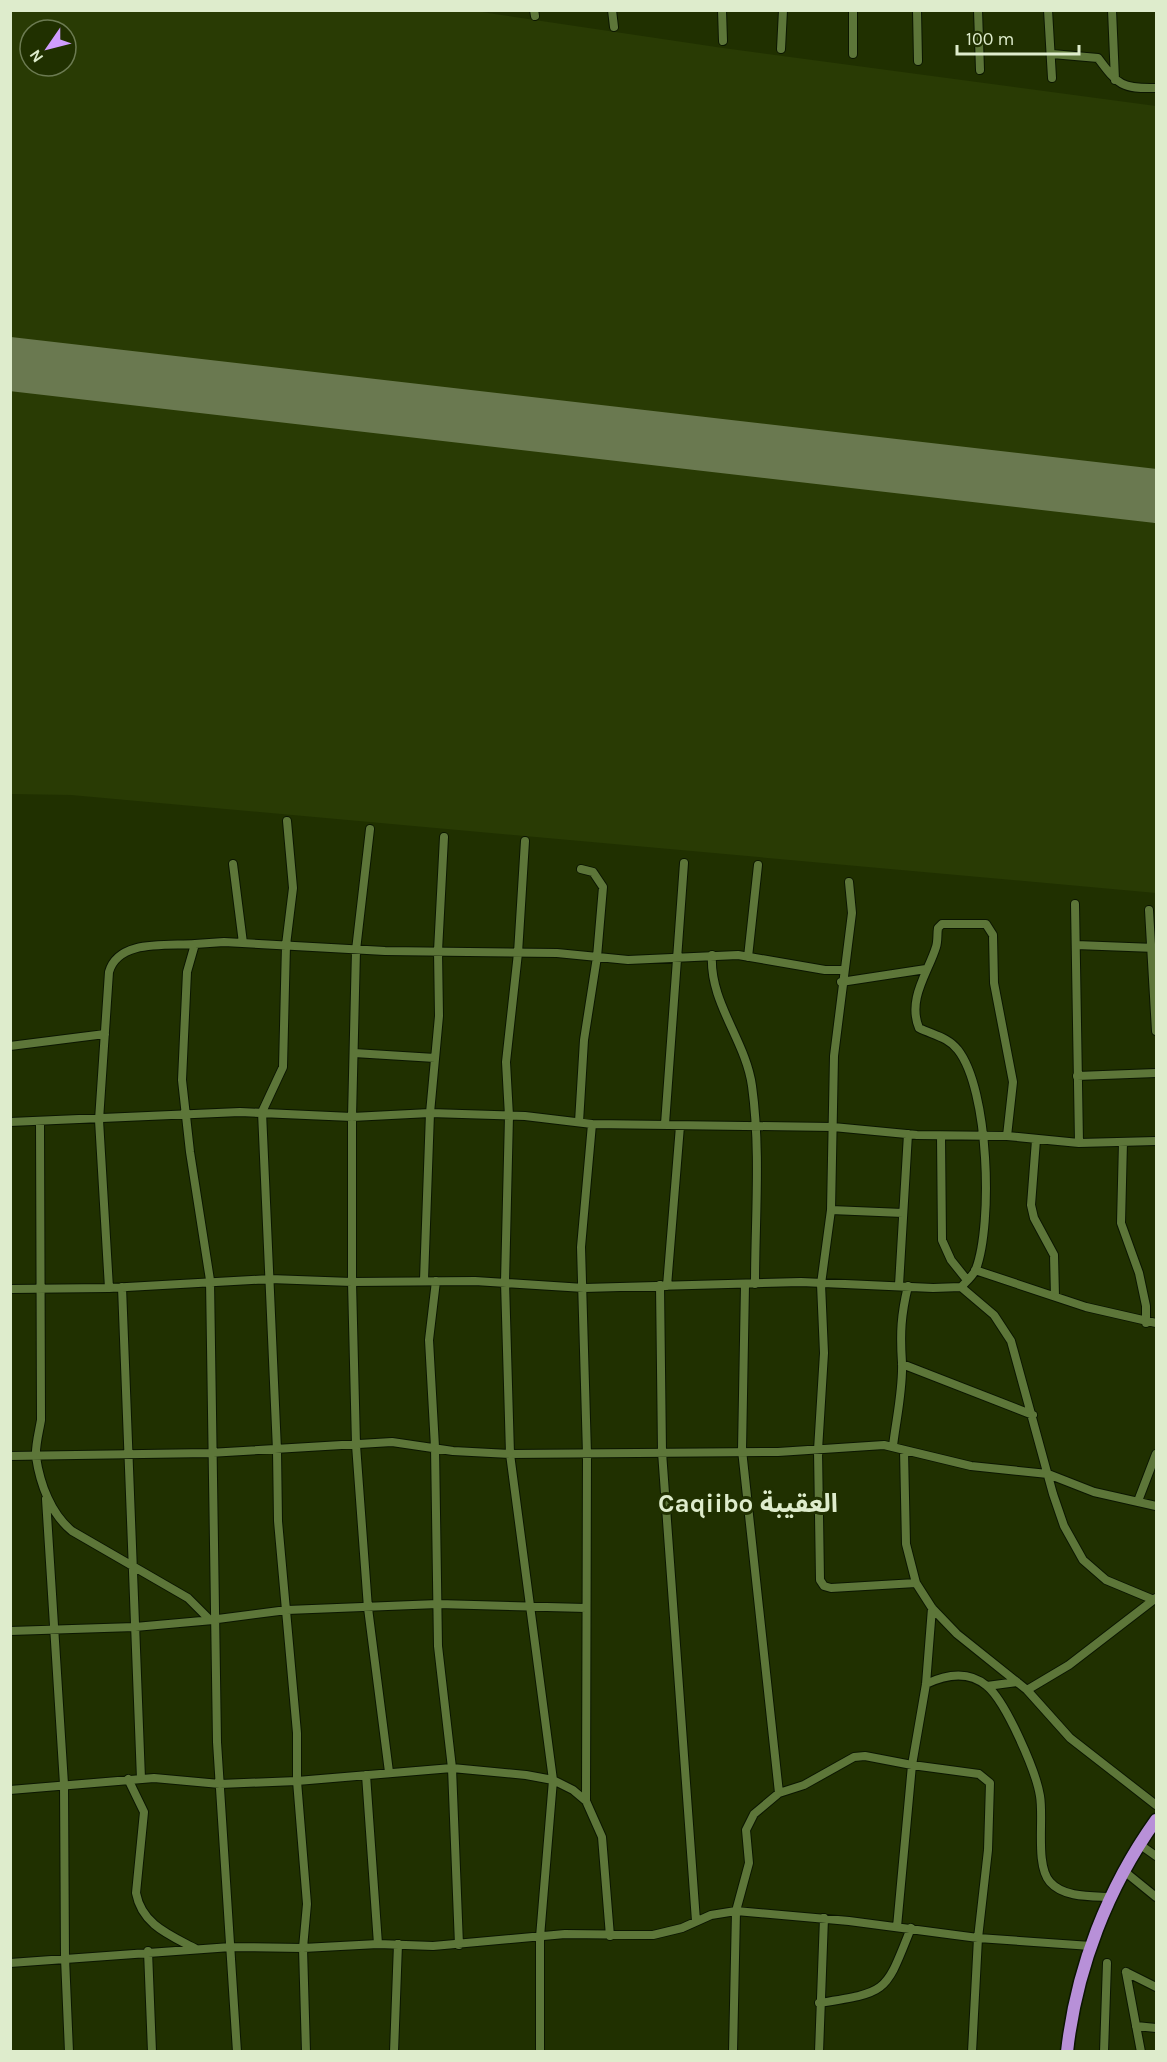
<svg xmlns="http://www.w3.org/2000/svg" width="1167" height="2062" font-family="Karla,'Noto Sans Arabic',sans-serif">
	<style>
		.built { fill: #293b04; fill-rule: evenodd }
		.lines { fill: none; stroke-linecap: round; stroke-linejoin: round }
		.runway { stroke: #6a7950; stroke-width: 54 }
		.minor-casing { stroke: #0b1600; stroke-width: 10 }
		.trunk-casing { stroke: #0b1600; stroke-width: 15 }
		.minor { stroke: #5d7639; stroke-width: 8 }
		.trunk { stroke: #b890d8; stroke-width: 12 }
		.labels { text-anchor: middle; stroke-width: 6; stroke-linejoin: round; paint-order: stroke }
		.district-label { font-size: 26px; font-weight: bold; fill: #deeccc; stroke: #203000 }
	</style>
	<rect width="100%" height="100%" fill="#203000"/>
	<path class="built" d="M11,11H475L723,48L1156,106V893L71,795L11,794ZM30,30H66V66H30Z"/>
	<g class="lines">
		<path class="runway" d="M10,364L1156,496"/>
		<defs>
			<path id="minor" d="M534,10L535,16
				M612,10L614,27
				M722,10L723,41
				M917,10L918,61
				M978,10L980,70
				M1048,10L1052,78
				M1112,10L1115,80
				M781,49L783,10
				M853,54V10
				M1052,54L1098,58C1118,85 1122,89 1156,88
				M287,821L293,888L286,945L283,1067L262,1112L277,1450L278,1521L297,1733V1781L452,1768L526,1775L553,1780L573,1790L586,1801L602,1837L610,1936
				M370,829L356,950L352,1117V1282L356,1445L368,1608L389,1772
				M525,841L518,953L506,1062L509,1116L505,1282L510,1454L553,1780L540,1937V2052
				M233,864L243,943
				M849,882L852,913L834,1056L831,1210L821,1284L824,1353L818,1450L820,1580L824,1586L831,1588L916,1583L932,1608L957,1634L1027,1690L1070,1738L1156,1805
				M1075,904L1079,1143
				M1149,910L1156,1031
				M1076,945L1155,948
				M712,955C709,1002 746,1041 752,1086C761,1151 755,1219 755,1284
				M748,957L758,865
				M841,982L926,969
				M10,1046L105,1034
				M354,1053L435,1058
				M1077,1076L1156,1073
				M40,1121L41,1420C39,1432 35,1446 36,1457C40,1484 51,1514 72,1531L188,1598L210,1620L287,1610L438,1604L586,1608
				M10,1122L240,1112L352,1117L430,1113L525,1116L592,1124
				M579,1122L584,1040L597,957L603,887L593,872L581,869
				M665,1124L684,863
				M941,1136L942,1240L951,1260L967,1280
				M1036,1140L1031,1205L1034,1218L1054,1255L1055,1296
				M1123,1142L1121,1223L1139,1273L1146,1306V1323
				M831,1210L903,1213
				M975,1270L1086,1307L1156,1323
				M424,1280L430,1113L439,1016L438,951L444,837
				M436,1281L429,1340L435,1447L438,1646L452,1768L459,1945
				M660,1285L662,1452L696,1921
				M745,1285L742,1450L779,1793
				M899,1285L908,1134
				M667,1286L680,1126
				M122,1287L141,1779
				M961,1287L994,1315L1011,1341L1053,1494L1064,1526L1083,1560L1106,1580L1154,1600
				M109,1288L99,1120L109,972C118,939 167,946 195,944
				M10,1289L109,1288L270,1279L352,1282L475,1281L584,1288L801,1282L933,1288L961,1287C966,1282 973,1276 976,1269C993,1223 989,1090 958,1050C948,1037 933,1035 919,1028C907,999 928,973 936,947C938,941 937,934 938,928L942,924H986L993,935L994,983L1013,1082L1007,1136
				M902,1364L1033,1415
				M893,1446C896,1420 903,1390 902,1363C900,1333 901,1315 908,1286
				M904,1450L906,1544L916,1583
				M10,1456L209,1453L392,1442L453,1451L510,1454L778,1452L884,1445L971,1466L1048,1474L1094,1492L1156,1506
				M46,1499L64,1784L65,1958L69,2052
				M1138,1501L1156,1454
				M10,1631L135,1627L213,1620
				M926,1684C945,1675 968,1670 987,1686C1006,1702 1036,1771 1040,1796C1044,1819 1035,1865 1050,1882C1064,1898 1092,1896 1111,1897
				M987,1686L1017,1682
				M1027,1690L1069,1665L1156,1598
				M366,1775L378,1944
				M128,1779L144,1812L136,1893C142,1925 170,1935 196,1949
				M10,1790L154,1778L220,1784L297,1781L307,1904L303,1948L306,2052
				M586,1801L587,1454L581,1247L592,1124L833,1127L917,1135L1007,1136L1079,1143L1156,1141
				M1139,1844L1156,1856
				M1124,1871L1156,1897
				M897,1927L912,1765L926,1684L932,1608
				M148,1951L152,2052
				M10,1963L231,1947L303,1948L378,1944L433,1946L565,1934L653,1935L682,1928L711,1915L736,1911L849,1921L978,1938L1091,1946
				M1126,1972L1141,2052
				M1126,1972L1156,1987
				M819,2003C889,1992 885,1993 911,1928
				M1136,2026L1156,2028
				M237,2052L217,1742L210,1280L190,1152L182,1080L187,972L195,944L224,942L385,951L557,953L628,960L738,955L825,970H843
				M394,2052L398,1944
				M733,2052L736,1911L749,1863L746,1830L754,1814L779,1793L804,1785L854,1757L865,1756L912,1765L979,1774L990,1783L988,1850L978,1938L972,2052
				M819,2052L824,1918
				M1104,2052L1107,1963"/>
			<path id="trunk" d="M1067,2052C1076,1969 1108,1887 1156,1820"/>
		</defs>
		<use href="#minor" class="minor-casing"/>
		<use href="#trunk" class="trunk-casing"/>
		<use href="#minor" class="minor"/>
		<use href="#trunk" class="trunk"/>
	</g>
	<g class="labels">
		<g class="district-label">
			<text x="748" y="1512">Caqiibo العقيبة</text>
		</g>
	</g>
	<rect width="1167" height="2062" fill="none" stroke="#deeccc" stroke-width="24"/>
	<g transform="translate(48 48) rotate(235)"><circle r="28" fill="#203000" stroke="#6c7b52" stroke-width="1.5"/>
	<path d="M0-4.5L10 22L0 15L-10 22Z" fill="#d09dff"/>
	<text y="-9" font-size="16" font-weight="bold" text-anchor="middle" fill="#deeccc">N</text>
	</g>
	<path d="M957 45v9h122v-9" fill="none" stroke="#deeccc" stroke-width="3"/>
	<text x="966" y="45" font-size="18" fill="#deeccc" stroke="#203000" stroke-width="4.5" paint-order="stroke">100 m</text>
</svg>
